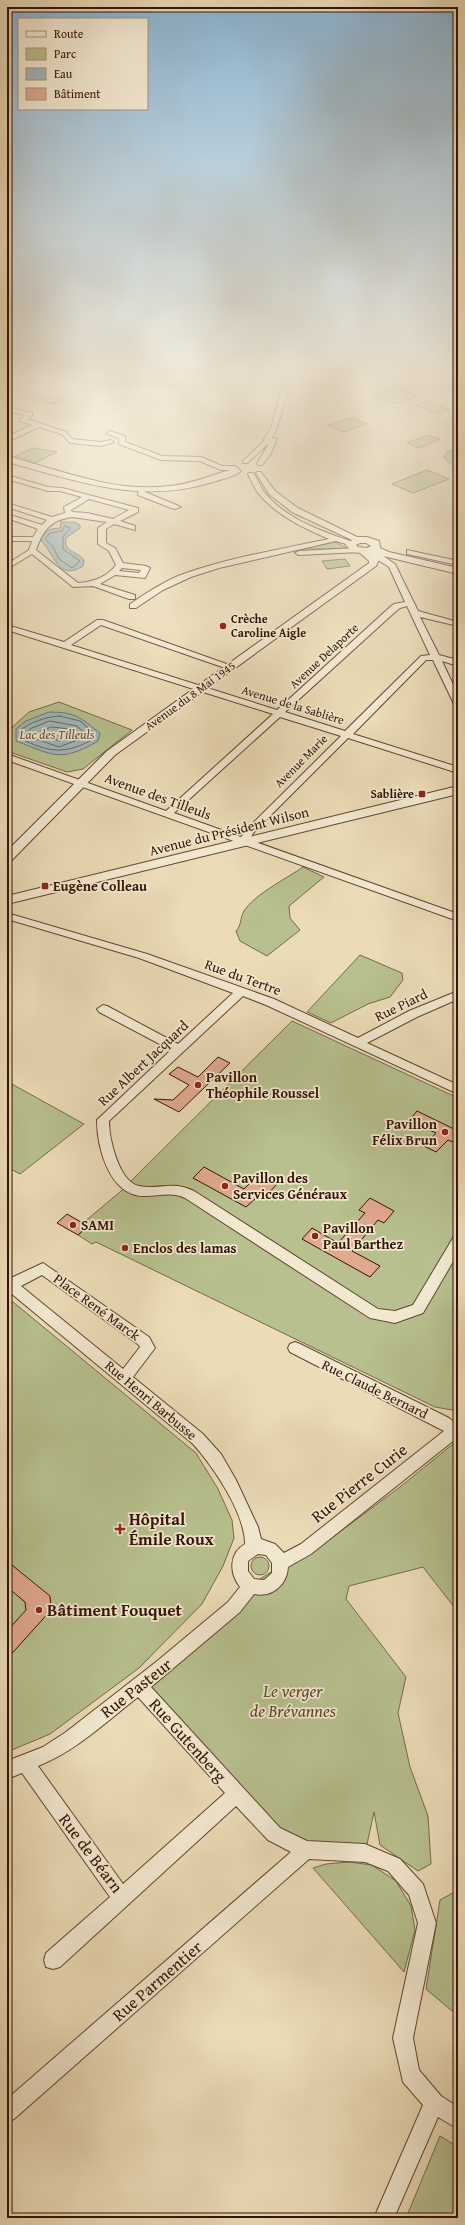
<svg xmlns="http://www.w3.org/2000/svg" width="465" height="2225" font-family="'Gentium Book Plus',serif">
	<style>
		.green { fill: #b7c08e; stroke: #756a48 }
		.water { fill: #9fb8bb; stroke: #747671 }
		.lines { fill: none; stroke-linecap: round; stroke-linejoin: round }
		.shore { stroke: #69665e; stroke-width: 1 }
		.building { fill: #e1a990; stroke: #331301 }
		.minor-casing { stroke: #61452e; stroke-width: 2 }
		.tertiary-casing { stroke: #61452e; stroke-width: 2 }
		.minor { fill: #f2e8d0; fill-rule: evenodd }
		.tertiary { fill: #f2e8d0; fill-rule: evenodd }
		.poi-dot { fill: #8f2418; stroke: #f2e8d0; stroke-width: 1.5 }
		.labels { text-anchor: middle; stroke-width: 3.5; stroke-linejoin: round; paint-order: stroke }
		.far-poi-label { font-size: 12px; font-weight: bold; fill: #331301; stroke: #f2e8d0; text-anchor: start }
		.far-street-label { font-size: 12px; fill: #331301; stroke: #f2e8d0 }
		.far-water-label { font-size: 13px; font-style: italic; fill: #594d42; stroke: #f2e8d0 }
		.street-label { font-size: 14px; fill: #331301; stroke: #f2e8d0 }
		.poi-label { font-size: 14px; font-weight: bold; fill: #331301; stroke: #f2e8d0; text-anchor: start }
		.near-street-label { font-size: 17px; fill: #331301; stroke: #f2e8d0 }
		.near-poi-label { font-size: 17px; font-weight: bold; fill: #331301; stroke: #f2e8d0; text-anchor: start }
		.near-park-label { font-size: 17px; font-style: italic; fill: #5b472b; stroke: #f2e8d0 }
	</style>
	<rect width="100%" height="100%" fill="#ebdbb7"/>
	<filter id="stains"><feTurbulence type="fractalNoise" baseFrequency=".005" numOctaves="4"/><feColorMatrix values="0 0 0 0 .2 0 0 0 0 .09 0 0 0 0 .02 0 0 0 .5 -.17"/></filter>
	<radialGradient id="worn" r=".72"><stop offset=".6" stop-color="#630" stop-opacity="0"/><stop offset="1" stop-color="#630" stop-opacity=".3"/></radialGradient>
	<path class="green" d="M90,374H276V378L185,374L181,387L86,383Z
		M395,387L418,396L396,404L373,395Z
		M7,389L58,398H65L61,404H56L7,395Z
		M426,401L450,410L438,414L415,405Z
		M352,417L367,424L343,432L328,425Z
		M428,435L440,439L419,448L407,443Z
		M33,448L57,452L35,463L13,457Z
		M427,470L449,479L413,493L392,484Z
		M335,542L348,549H301Z
		M345,559L350,566L327,569L322,561Z
		M59,702L132,730L83,769L67,772L7,751V732L29,712Z
		M303,867L324,877L289,906L290,918L300,930L267,956L240,941L236,931C242,925 240,917 244,911C255,894 286,879 303,867Z
		M360,955L402,973L403,980L390,997L368,1004L331,1023L307,1012Z
		M292,1021L458,1098V1411L435,1407L96,1242L92,1244L78,1235L88,1226L83,1223L120,1192Z
		M10,1083L84,1124L20,1174L7,1167V1086Z
		M7,1297L196,1453L218,1489L232,1520L234,1538L223,1566L202,1604L139,1668L50,1734L7,1752Z
		M458,1440V1612L423,1567L349,1586L346,1599L406,1677L398,1713L410,1767L428,1816L431,1864L418,1871L380,1845L374,1812L365,1853L333,1850L274,1834L139,1686L251,1585L283,1564L310,1554L400,1487Z
		M251 1566a9 9 0 1 1 18 0a9 9 0 1 1-18 0Z
		M349,1862L372,1865L396,1881L411,1906L415,1930L404,1972L313,1868L326,1864Z
		M458,1890V2016L426,1989L440,1900Z
		M440,2136L458,2147V2215L457,2218H406Z"/>
	<path class="water" d="M458,447V467L449,463L444,457L447,452Z
		M61,522H75L80,525V528L66,538C63,552 77,551 84,560L83,566C58,582 55,554 41,541C40,530 51,529 60,528Z
		M49,712C77,712 80,718 100,733L98,741C60,763 53,755 16,741V729L26,721Z"/>
	<g class="lines">
		<path class="shore" d="M65,526L70,528L63,537V549L80,561L72,568L59,559L53,547L45,539L50,533L62,531Z
			M60,716L80,721L95,734V738C66,755 49,753 20,738L19,731C31,722 45,717 60,716Z
			M50,721L77,726L88,736L59,747L25,735L30,729Z
			M52,727L70,729L77,734L60,741L41,734V731Z"/>
	</g>
	<path class="building" d="M218,1057L230,1063L179,1112L154,1099L173,1100L189,1085L169,1074L178,1067L198,1077Z
		M417,1111L456,1130L458,1133V1144L448,1140L436,1152L424,1146L436,1133L409,1121Z
		M204,1167L244,1189L258,1175L277,1184L262,1200L257,1197L246,1207L193,1178Z
		M370,1198L394,1211L384,1223L378,1220L352,1251L380,1266L370,1277L302,1239L312,1228L338,1243L365,1213L359,1210Z
		M67,1214L88,1226L78,1235L57,1223Z
		M7,1561L50,1596L51,1610L7,1659V1631L26,1610L25,1602L7,1587Z"/>
	<g class="lines">
		<defs>
			<path id="minor" d="M286,374H292L277,428L272,438L277,439L270,455L262,465H258L257,464L269,443L247,463H243V461L262,443L271,428Z
				M7,407L32,413V415L27,419L66,432L72,439L101,442L111,440L114,442L101,446L70,443L62,434L39,427L7,442V437L32,425L20,421V419L25,415L7,411Z
				M110,431L125,436V442L162,456L201,457L222,466H235L238,468L235,470H221L200,461L161,460L119,444V438L108,434L107,433Z
				M257,472H261L275,491L298,508L359,538L352,540L292,512L269,494L256,473Z
				M249,473H253C257,478 259,484 262,489C282,518 321,531 353,542V546L336,541L219,568L191,577L163,590L136,608H130V604C148,592 166,580 186,573C232,557 282,549 329,539C303,528 276,515 258,493C254,487 251,480 248,474Z
				M7,475L48,487L62,488L138,508V512L120,521L135,526V530L114,524L106,529V543L115,548L123,563L146,566L150,568L145,578L115,575L100,584L135,595V599H129L93,586L73,587L32,554L7,569V564L29,550L32,541H7V537H33L38,529L7,518V514L42,525L47,520L7,507V503L52,517L65,513L64,507L82,497L60,491H48L7,479ZM89,499L129,510L113,519L87,513L72,512L71,510ZM72,517L107,522L98,528V544L109,551L116,565C107,577 93,582 78,583L36,550C43,530 51,520 72,517ZM122,568L141,570L139,573L119,571Z
				M139,489H143L145,492L181,507L174,509L138,495Z
				M357,548L361,550L360,552L299,555L295,553L299,551Z
				M367,549H373L395,564L418,611L458,622V626L420,617L439,655L458,660V666L442,661L458,695V707L454,704L433,660H426L353,734L458,767V773L348,738L253,833L250,840L458,914V921L7,760V754L166,811L273,714L7,630V625L64,642L97,620H103L235,667L228,669L101,625L71,645L277,710L389,608L394,604L405,602L389,567L367,553ZM407,606L430,655L421,656L345,731L285,712L395,612L400,608ZM280,717L341,736L246,830L241,837L174,813Z
				M407,550L458,561V565L407,554Z
				M7,913L147,954L274,999L358,1038L409,1011L458,991V999L417,1017L367,1043L458,1085V1094L266,1005L243,996L109,1121C109,1139 119,1182 139,1186C160,1190 171,1180 194,1191L378,1309L395,1311L413,1305L453,1238L458,1237V1253L423,1313L395,1323L370,1318L185,1198C171,1191 157,1197 142,1196C109,1194 97,1147 97,1120L171,1050L99,1012L97,1009L103,1005L107,1006L178,1044L233,993L139,958L7,919Z
				M43,1263L149,1337L155,1348L133,1377L203,1434L221,1454L236,1480L258,1527L261,1539L275,1544L284,1553L301,1544L444,1431L290,1352L288,1348L290,1344L295,1342L300,1344L449,1418L455,1423L458,1422V1437L311,1554L288,1567C287,1585 272,1598 254,1594L240,1612L151,1687L280,1828L307,1841L365,1844L400,1859L423,1884L436,1923L413,2038L419,2070L441,2096L458,2107V2129L438,2117L394,2218H374L423,2105L403,2082L393,2038L418,1923L409,1895L388,1871L365,1862L309,1859L14,2119L7,2122V2099L291,1852L268,1840L236,1806L60,1967L53,1969L46,1967L44,1960L46,1953L110,1897L22,1773L7,1779V1761L43,1747L66,1732L156,1662L228,1602L240,1587C229,1573 229,1553 245,1544C245,1513 213,1466 193,1444L7,1290V1277L11,1278ZM42,1275L139,1345L140,1347L123,1369L21,1286ZM258,1554L266,1555L272,1563V1573L264,1580L254,1579L248,1571V1561ZM138,1697L225,1793L123,1884L38,1766C76,1751 106,1722 138,1697Z"/>
			<path id="tertiary" d="M7,456C60,470 114,493 169,486C193,484 214,474 237,468L241,471C235,477 221,479 213,482C139,505 78,481 7,462Z
				M358,537H367L379,541L380,548L389,552L458,568V574L383,556L374,552L371,553L379,560L376,566L115,755L11,861L7,862V851L107,751L369,563V561L360,553L352,552L345,544ZM360,543H366L371,546L367,548L358,547L356,545Z
				M458,786V794L7,904V896Z"/>
		</defs>
		<use href="#minor" class="minor-casing"/>
		<use href="#tertiary" class="tertiary-casing"/>
		<use href="#minor" class="minor"/>
		<use href="#tertiary" class="tertiary"/>
	</g>
	<linearGradient id="sky" x2="0" y2="1"><stop stop-color="#8bb6d6"/><stop offset="0.55" stop-color="#f6efdf"/><stop offset="1" stop-color="#f6efdf" stop-opacity="0"/></linearGradient>
	<rect width="465" height="685" fill="url(#sky)"/>
	<g class="poi-dot">
		<circle cx="223" cy="626" r="4"/>
		<rect x="418" y="790" width="8" height="8" rx="2"/>
		<rect x="41" y="882" width="8" height="8" rx="2"/>
		<circle cx="198" cy="1085" r="4"/>
		<circle cx="445" cy="1132" r="4"/>
		<circle cx="225" cy="1186" r="4"/>
		<circle cx="73" cy="1225" r="4"/>
		<circle cx="315" cy="1236" r="4"/>
		<circle cx="125" cy="1248" r="4"/>
		<path d="M118 1523h4v4h4v4h-4v4h-4v-4h-4v-4h4z"/>
		<circle cx="39" cy="1610" r="4"/>
	</g>
	<g class="labels">
		<g class="far-poi-label">
			<text x="231" y="623">Crèche<tspan x="231" dy="14">Caroline Aigle</tspan></text>
			<text x="414" y="798" text-anchor="end">Sablière</text>
		</g>
		<g class="far-street-label">
			<text transform="translate(324 656) rotate(-43)" y="4">Avenue Delaporte</text>
			<text transform="translate(190 696) rotate(-36)" y="4">Avenue du 8 Mai 1945</text>
			<text transform="translate(293 705) rotate(17)" y="4">Avenue de la Sablière</text>
			<text transform="translate(301 761) rotate(-45)" y="4">Avenue Marie</text>
		</g>
		<g class="far-water-label">
			<text x="57" y="739">Lac des Tilleuls</text>
		</g>
		<g class="street-label">
			<text transform="translate(158 796) rotate(20)" y="5">Avenue des Tilleuls</text>
			<text transform="translate(229 831) rotate(-14)" y="5">Avenue du Président Wilson</text>
			<text transform="translate(243 977) rotate(20)" y="5">Rue du Tertre</text>
			<text transform="translate(401 1005) rotate(-26)" y="5">Rue Piard</text>
			<text transform="translate(143 1063) rotate(-43)" y="5">Rue Albert Jacquard</text>
			<text transform="translate(97 1307) rotate(36)" y="5">Place René Marck</text>
			<text transform="translate(375 1389) rotate(26)" y="5">Rue Claude Bernard</text>
			<text transform="translate(151 1400) rotate(40)" y="5">Rue Henri Barbusse</text>
		</g>
		<g class="poi-label">
			<text x="53" y="891">Eugène Colleau</text>
			<text x="206" y="1082">Pavillon<tspan x="206" dy="16">Théophile Roussel</tspan></text>
			<text x="437" y="1129" text-anchor="end">Pavillon<tspan x="437" dy="16">Félix Brun</tspan></text>
			<text x="233" y="1183">Pavillon des<tspan x="233" dy="16">Services Généraux</tspan></text>
			<text x="81" y="1230">SAMI</text>
			<text x="323" y="1233">Pavillon<tspan x="323" dy="16">Paul Barthez</tspan></text>
			<text x="133" y="1253">Enclos des lamas</text>
		</g>
		<g class="near-street-label">
			<text transform="translate(359 1483) rotate(-38)" y="6">Rue Pierre Curie</text>
			<text transform="translate(136 1688) rotate(-38)" y="6">Rue Pasteur</text>
			<text transform="translate(188 1740) rotate(48)" y="6">Rue Gutenberg</text>
			<text transform="translate(91 1853) rotate(53)" y="6">Rue de Béarn</text>
			<text transform="translate(157 1981) rotate(-41)" y="6">Rue Parmentier</text>
		</g>
		<g class="near-poi-label">
			<text x="129" y="1525">Hôpital<tspan x="129" dy="20">Émile Roux</tspan></text>
			<text x="47" y="1616">Bâtiment Fouquet</text>
		</g>
		<g class="near-park-label">
			<text x="293" y="1697">Le verger<tspan x="293" dy="20">de Brévannes</tspan></text>
		</g>
	</g>
	<rect width="465" height="2225" fill="none" stroke="#ebdbb7" stroke-width="24"/>
	<rect x="8" y="8" width="449" height="2209" fill="none" stroke="#331301" stroke-width="2"/>
	<rect x="12" y="12" width="441" height="2201" fill="none" stroke="#331301"/>
	<rect x="18" y="18" width="130" height="92" fill="#f2e8d0" stroke="#a6937d"/>
	<rect x="26" y="31" width="20" height="6" fill="#f2e8d0" stroke="#a6937d"/>
	<text x="54" y="38" font-size="12" fill="#331301">Route</text>
	<rect x="26" y="48" width="20" height="12" fill="#b7c08e" stroke="#a6937d"/>
	<text x="54" y="58" font-size="12" fill="#331301">Parc</text>
	<rect x="26" y="68" width="20" height="12" fill="#9fb8bb" stroke="#a6937d"/>
	<text x="54" y="78" font-size="12" fill="#331301">Eau</text>
	<rect x="26" y="88" width="20" height="12" fill="#e1a990" stroke="#a6937d"/>
	<text x="54" y="98" font-size="12" fill="#331301">Bâtiment</text>
	<rect width="100%" height="100%" filter="url(#stains)"/>
	<rect width="100%" height="100%" fill="url(#worn)"/>
</svg>
